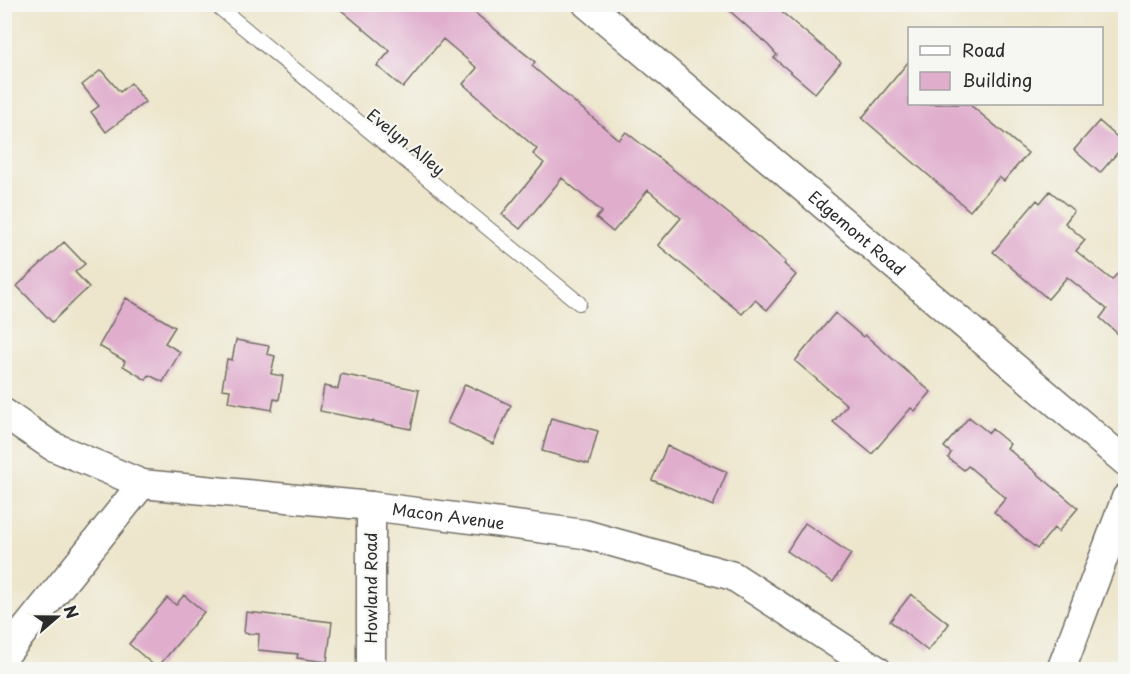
<svg xmlns="http://www.w3.org/2000/svg" width="1130" height="674" font-family="'Playpen Sans',sans-serif">
	<style>
		.building { fill: #e0adcd }
		.lines { fill: none; stroke-linecap: round; stroke-linejoin: round }
		.service-casing { stroke: #6f6c63; stroke-width: 16 }
		.minor-casing { stroke: #6f6c63; stroke-width: 31 }
		.service { stroke: #fff; stroke-width: 14 }
		.minor { stroke: #fff; stroke-width: 28 }
		.labels { text-anchor: middle; stroke-width: 4.5; stroke-linejoin: round; paint-order: stroke }
		.street-label { font-size: 16px; fill: #2b2b2b; stroke: #f6f6f2 }
	</style>
	<rect width="100%" height="100%" fill="#f6f6f2"/>
	<filter id="ink" filterUnits="userSpaceOnUse"><feTurbulence type="fractalNoise" baseFrequency=".0167" numOctaves="2"/><feDisplacementMap in="SourceGraphic" scale="12" xChannelSelector="R" yChannelSelector="G"/><feConvolveMatrix kernelMatrix="1 2 1 2 8 2 1 2 1" color-interpolation-filters="sRGB"/></filter>
	<filter id="wash" filterUnits="userSpaceOnUse"><feTurbulence type="fractalNoise" baseFrequency=".008" numOctaves="4" result="noise"/><feDisplacementMap in="SourceGraphic" scale="24" xChannelSelector="R" yChannelSelector="G"/><feGaussianBlur stdDeviation="1.35" result="paint"/><feColorMatrix in="noise" values="0 0 0 0 0 0 0 0 0 0 0 0 0 0 0 0 0 1.4 0 .05"/><feComposite in="paint" operator="in"/></filter>
	<g filter="url(#wash)">
		<rect width="100%" height="100%" fill="#ede6cc"/>
		<g id="blocks">
			<path class="building" d="M334,4H464L535,62L532,66L619,140L626,132L758,237L786,262L784,264L796,275L767,310L755,300L742,314L658,245L681,218L648,190L613,232L596,218L602,212L562,178L520,229L502,214L544,163L533,154L537,149L463,84L477,68L443,39L403,88L377,66L390,51Z
				M722,4H772L841,62L815,93L774,58L777,55L768,45Z
				M909,61V104H969L1028,153L1004,181L999,177L970,211L862,118Z
				M101,70L120,92L131,83L145,102L106,132L91,112L99,106L82,85Z
				M1099,121L1125,144L1100,173L1074,150Z
				M1050,191L1074,211L1065,223L1085,240L1076,251L1112,280L1125,264V340L1100,318L1107,309L1067,277L1048,299L993,252L1037,200L1040,203Z
				M64,242L85,264L75,272L89,287L52,322L17,286Z
				M126,298L175,327L165,343L180,352L163,382L149,375L146,380L123,366L125,361L99,346Z
				M835,313L863,337L865,335L931,392L915,411L911,408L872,454L833,422L847,405L795,361Z
				M236,340L269,346L267,354L275,356L271,374L283,376L279,400L274,399L272,410L228,402L230,390L222,389L227,359L232,360Z
				M341,374L419,390L411,429L320,411L324,386L338,389Z
				M465,384L511,405L493,444L447,423Z
				M969,417L989,433L992,429L1010,444L1007,448L1078,508L1058,532L1054,528L1037,549L994,512L1006,498L968,466L964,470L948,458L951,453L944,447Z
				M551,418L598,431L589,464L542,451Z
				M667,446L727,472L713,506L652,480Z
				M805,523L851,554L833,582L787,551Z
				M911,594L949,624L928,651L890,621Z
				M184,595L204,612L157,668L129,644L167,598L176,605Z
				M246,612L332,622L327,662L297,658L298,654L258,650L259,634L244,633Z"/>
		</g>
	</g>
	<g filter="url(#ink)">
		<use href="#blocks" fill-opacity="0" stroke="#6f6c63" stroke-width="1.5"/>
		<g class="lines">
			<defs>
				<path id="service" d="M215,4L579,303"/>
				<g id="minor">
					<path id="s1" d="M587,4L1126,462"/>
					<path id="s2" d="M4,413L52,446L142,484L371,506L584,534L733,576L877,670"/>
					<path d="M371,506V670"/>
					<path d="M4,656L142,484"/>
					<path d="M1061,670L1126,498"/>
				</g>
			</defs>
			<use href="#service" class="service-casing"/>
			<use href="#minor" class="minor-casing"/>
			<use href="#service" class="service"/>
			<use href="#minor" class="minor"/>
		</g>
	</g>
	<g class="labels">
		<g class="street-label">
			<text transform="translate(406 142) rotate(39)" y="6">Evelyn Alley</text>
			<text dy="6" stroke="none"><textPath href="#s1" startOffset="354">Edgemont Road</textPath></text>
			<text dy="6" stroke="none"><textPath href="#s2" startOffset="464">Macon Avenue</textPath></text>
			<text transform="translate(371 588) rotate(-90)" y="6">Howland Road</text>
		</g>
	</g>
	<rect width="1130" height="674" fill="none" stroke="#f6f6f2" stroke-width="24"/>
	<rect x="908" y="27" width="195" height="78" fill="#f6f6f2" stroke="#a5a5a2" stroke-width="1.5"/>
	<rect x="920" y="46" width="30" height="9" fill="#ffffff" stroke="#a5a5a2" stroke-width="1.5"/>
	<text x="962" y="57" font-size="18" fill="#2b2b2b">Road</text>
	<rect x="920" y="72" width="30" height="18" fill="#e0adcd" stroke="#a5a5a2" stroke-width="1.5"/>
	<text x="962" y="87" font-size="18" fill="#2b2b2b">Building</text>
	<g transform="translate(57 617) rotate(70)" stroke="#f6f6f2" stroke-width="4.5" paint-order="stroke">
	<path d="M0-4.5L10 22L0 15L-10 22Z" fill="#2b2b2b"/>
	<text y="-9" font-size="16" font-weight="bold" text-anchor="middle" fill="#2b2b2b">N</text>
	</g>
</svg>
